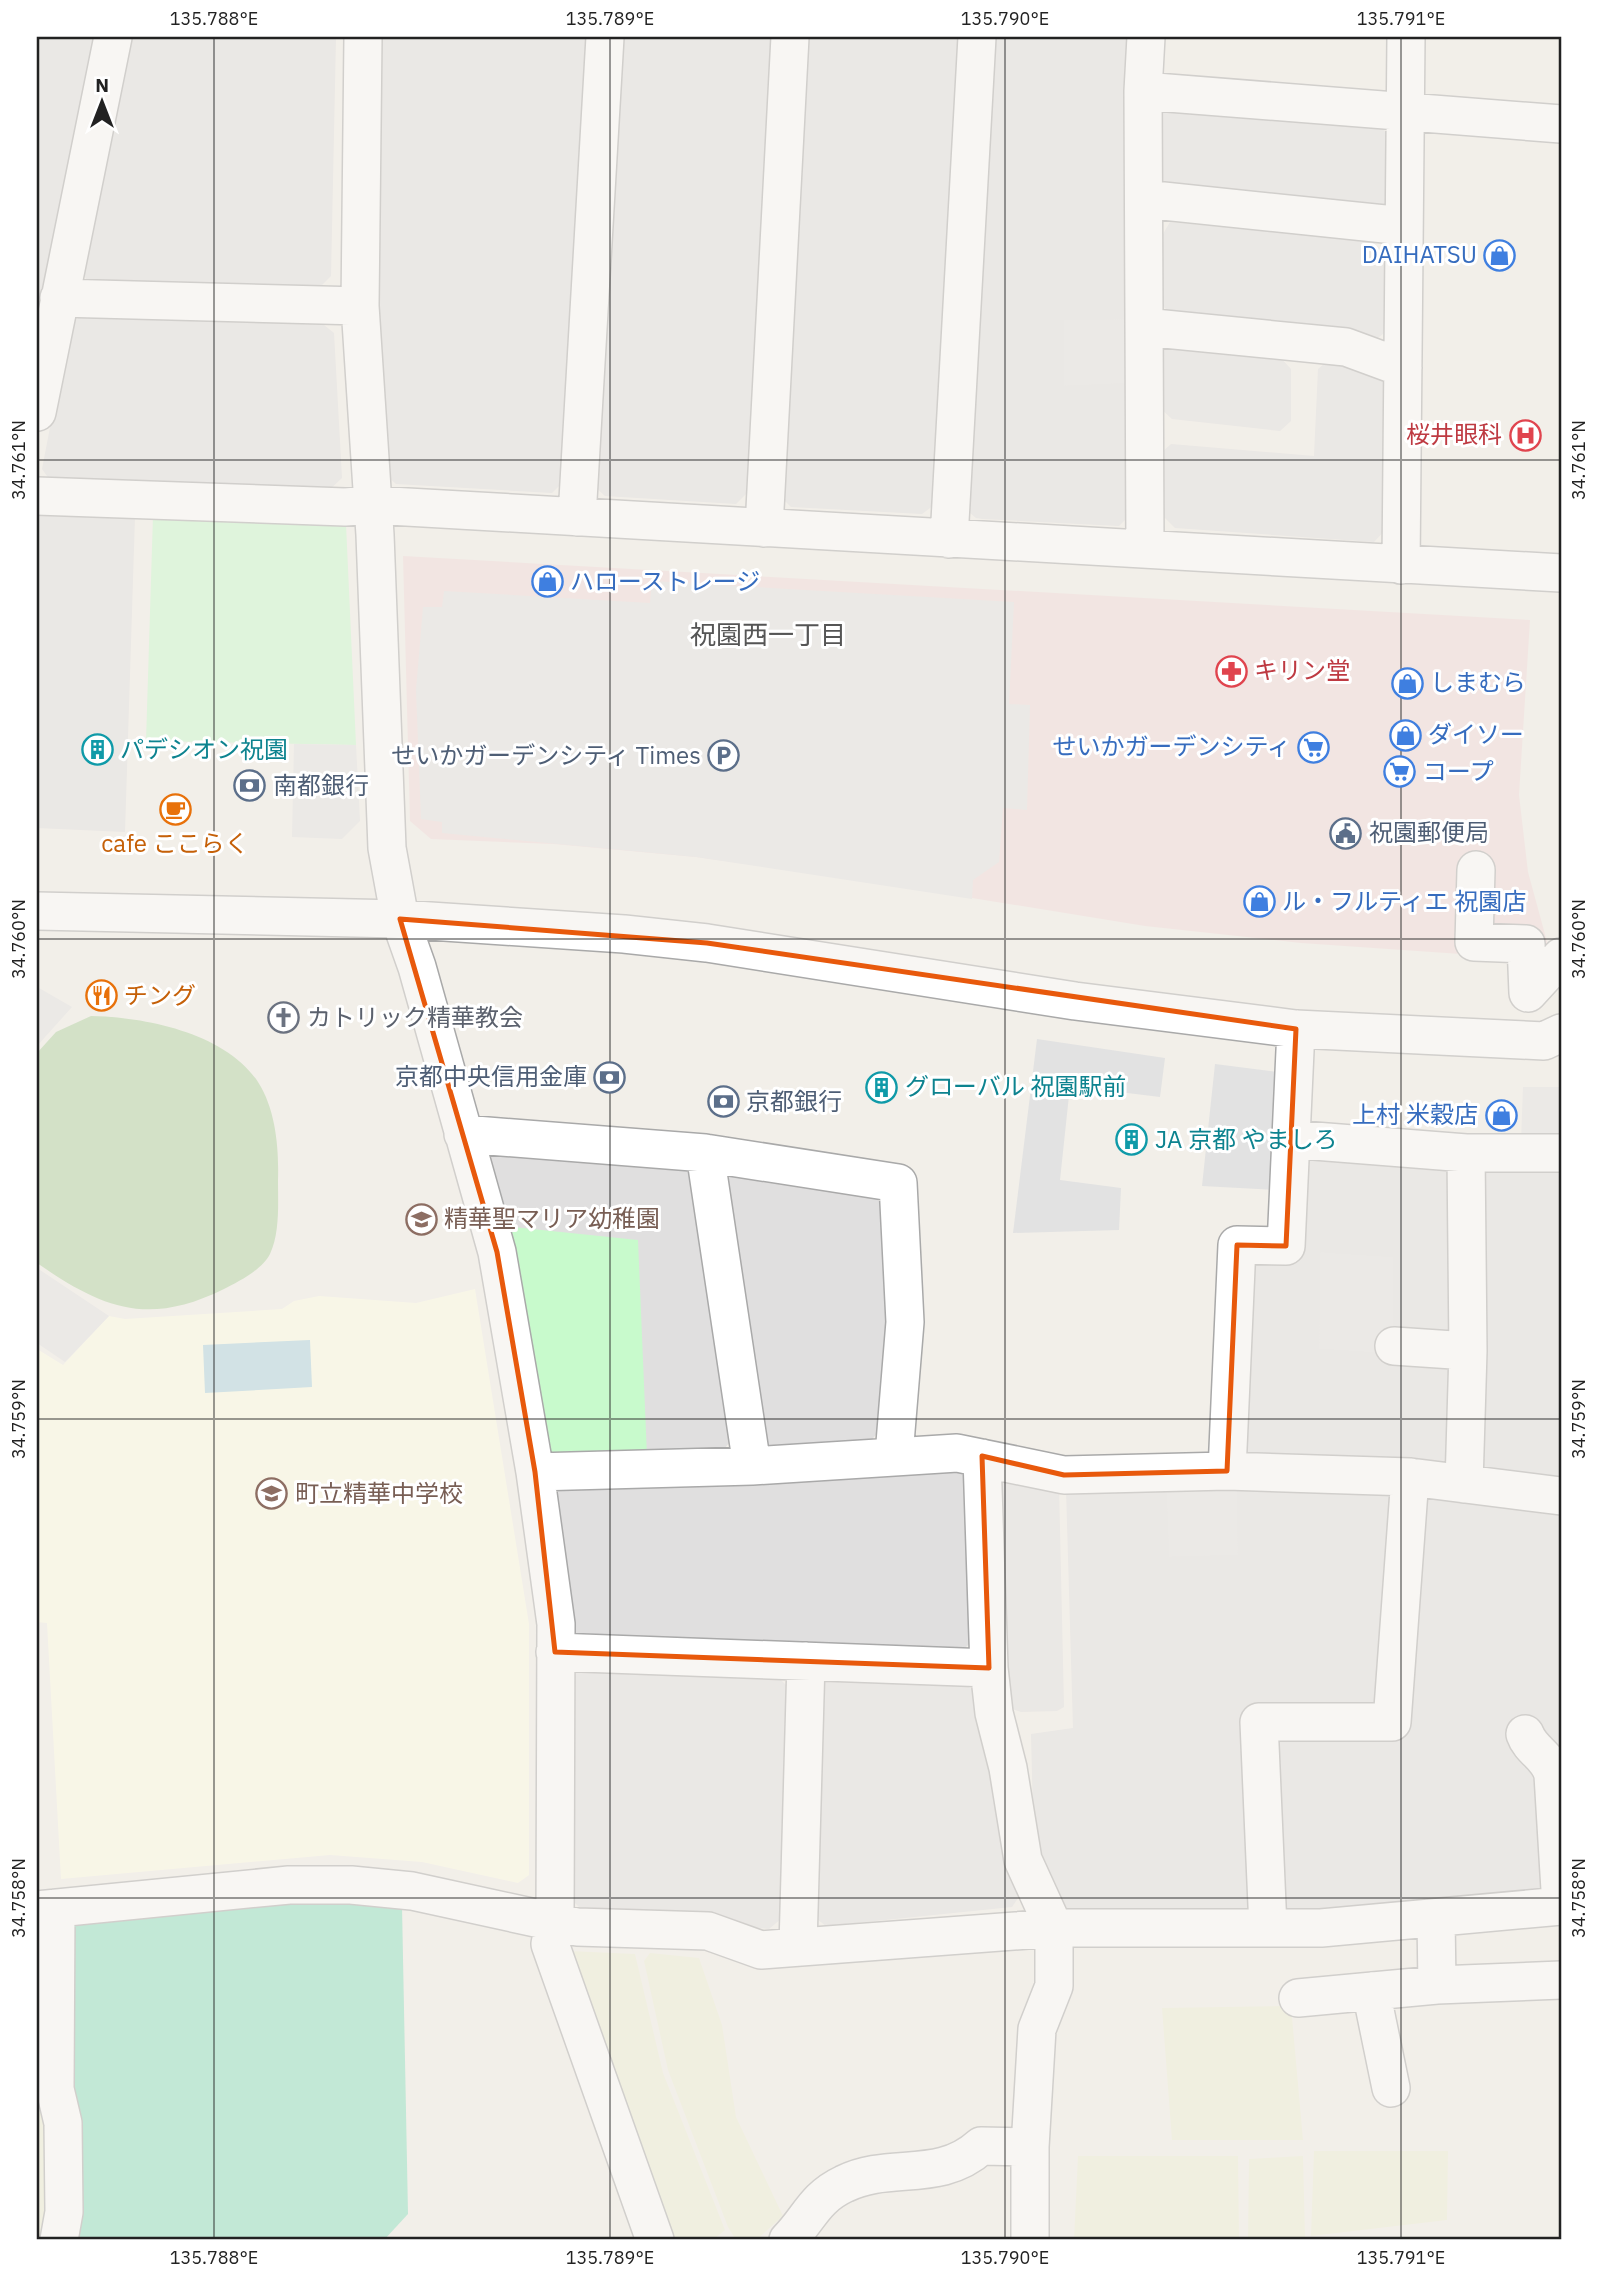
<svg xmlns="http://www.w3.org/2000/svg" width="1598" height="2277" font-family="'IBM Plex Sans','Noto Sans JP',sans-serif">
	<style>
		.residential { fill: #e0dfdf }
		.commercial { fill: #f2dad9 }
		.education { fill: #ffffe5 }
		.farmland { fill: #eef0d5 }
		.forest { fill: #add19e }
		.park { fill: #c8facc }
		.pitch { fill: #88e0be }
		.parking { fill: #e2e2e2 }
		.water { fill: #aad3df }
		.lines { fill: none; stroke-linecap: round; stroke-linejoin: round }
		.minor-casing { stroke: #a9a9a9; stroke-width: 40 }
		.minor { stroke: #fff; stroke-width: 37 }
		.marked { fill: none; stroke: #e8590c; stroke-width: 5; stroke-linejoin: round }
		.ticks { fill: none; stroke: #222; stroke-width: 2; stroke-opacity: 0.45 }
		.labels { text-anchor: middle; stroke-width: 6; stroke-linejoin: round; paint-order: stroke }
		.shop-label { font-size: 24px; fill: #366cbe; stroke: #fff; text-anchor: start }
		.health-label { font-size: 24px; fill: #be3a42; stroke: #fff; text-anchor: end }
		.culture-label { font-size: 24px; fill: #0d838f; stroke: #fff; text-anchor: start }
		.service-label { font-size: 24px; fill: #4e5e75; stroke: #fff; text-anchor: start }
		.food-label { font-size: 24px; fill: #c56008; stroke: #fff }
		.worship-label { font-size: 24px; fill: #5b616d; stroke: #fff; text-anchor: start }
		.education-label { font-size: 24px; fill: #785e54; stroke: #fff; text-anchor: start }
		.neighbourhood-label { font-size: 26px; fill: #555; stroke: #fff }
		.neatline { fill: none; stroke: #222; stroke-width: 2.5 }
		.ticks-label { font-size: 18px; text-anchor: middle; fill: #222 }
	</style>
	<rect width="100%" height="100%" fill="#f2efe9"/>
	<path class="residential" d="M37,37H98L37,344Z
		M127,37H336L331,276L315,292L89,283L81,271Z
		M377,37H590L563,482L552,493L396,484L383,472L372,282Z
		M618,37H776L750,490L736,504L605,496L591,483Z
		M805,37H961L934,505L922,514L791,507L778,494Z
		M990,37H1130V515L1119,526L983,519L976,518L963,507Z
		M1175,104L1375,121L1390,137V204L1382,212L1157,185L1156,117Z
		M1170,222L1371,240L1388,257V330L1374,341L1172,314L1158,302L1159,241Z
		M88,311L319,321L334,333L342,478L328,491L52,483L42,469L70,324Z
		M1170,344L1277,354L1291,369V421L1280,431L1172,419L1159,407V354Z
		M1330,359L1376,373L1389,383L1387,528L1374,542L1175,528L1160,513V454L1171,444L1314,456L1318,369Z
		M37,513L135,516L125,832L37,828Z
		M500,1148L677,1163L692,1175L733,1438L721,1453L564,1456L487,1162Z
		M1293,1154L1456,1170L1461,1359L1467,1467L1235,1462L1240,1253L1291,1250Z
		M1561,1159V1484L1480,1475L1478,1166Z
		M733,1172L873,1194L884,1207L889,1342L880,1430L868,1444L775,1450L761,1438L723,1185Z
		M957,1467L970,1480L973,1641L960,1652L582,1638L569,1627L553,1496L565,1484Z
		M998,1475L1059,1486L1064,1707L1057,1711L1021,1712L1007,1707Z
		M1417,1486L1561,1503V1900L1291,1917L1281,1908L1278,1731H1401Z
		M1066,1488H1398L1386,1702L1367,1712L1244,1709L1253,1908L1240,1918L1062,1911L1034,1856L1031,1734L1073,1728Z
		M580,1668L775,1674L790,1689L782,1918L769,1929L583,1911L571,1899L569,1679Z
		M833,1675L957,1680L975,1691L1022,1892L1012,1907L826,1926L813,1916L819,1687Z"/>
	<path class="commercial" d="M403,556L1530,620L1519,795L1528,872L1549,949V960L1301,943L1145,926L880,883L696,857L554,844L431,839L410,821Z"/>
	<path class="education" d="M475,1289L529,1624V1875L518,1883L422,1862L330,1855L61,1879L47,1623L37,1622V1349L63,1365L109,1316L125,1319L282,1309L294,1301L319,1296L416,1303Z"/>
	<path class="farmland" d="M569,1951L635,1954L663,2073L725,2230L713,2240H666Z
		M650,1953L699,1958L722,2025L736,2117L783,2216L756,2240H736L728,2227L668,2070L644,1961Z
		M1291,2006L1303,2140H1172L1162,2008Z
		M37,2110L45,2113L48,2212L43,2240H37Z
		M1314,2151H1448L1447,2220L1311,2236Z
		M1078,2156H1238L1239,2240H1074Z
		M1303,2156L1305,2237L1248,2240L1249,2159Z"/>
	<path class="forest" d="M91,1016C145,1017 226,1033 258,1082C276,1110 279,1149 278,1180C278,1203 280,1233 270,1254C263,1269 238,1282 224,1289C147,1327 102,1308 37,1263V1053L56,1032Z"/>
	<path class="park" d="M153,515L346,524L356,745L146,741Z
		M503,1226L638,1240L647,1456L562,1459L543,1447Z"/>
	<path class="pitch" d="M337,1903L402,1906L408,2214L384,2240H71L66,2086L70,1930L76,1924L271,1904Z"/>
	<path class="parking" d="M1130,319L1132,383L1064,386V320Z
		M652,581L1014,602L1009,704L1030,705L1027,810L1003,808L999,862L973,880L972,899L696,857L442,833V822L421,819L416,690L423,607H442L444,591L650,603Z
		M294,744L356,745L360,821L342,839L292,837Z
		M39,988L72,1007L37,1046V989Z
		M1037,1039L1165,1058L1160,1097L1070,1086L1060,1180L1121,1188L1119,1230L1013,1233Z
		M1215,1064L1286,1073L1278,1190L1202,1186Z
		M1523,1087H1561V1144L1521,1142Z
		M1320,1252L1393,1257L1394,1354L1319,1349Z
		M37,1268L109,1316L65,1362L37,1343Z
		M1237,1481L1238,1555L1169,1557L1166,1483Z"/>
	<path class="water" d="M310,1340L312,1387L205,1393L203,1345Z"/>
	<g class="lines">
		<defs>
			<path id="minor" d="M363,37L360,306L375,535L387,848L400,919L417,967L497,1252L535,1472L556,1624L555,1921L550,1944L655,2240
				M1143,91L1561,124
				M1144,199L1404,226
				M59,298L360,306
				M1144,327L1346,347L1403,368
				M37,412L113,37
				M37,496L345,507L372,505L1561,573
				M577,517L605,37
				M764,528L790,37
				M949,539L977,37
				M1145,549L1143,91L1146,37
				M1401,565L1406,37
				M1476,870L1474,942L1526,944L1528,993
				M37,911L400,919L624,934L707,943L1075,1001L1296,1029L1544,1041L1561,1033
				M1528,993L1561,957
				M463,1134L705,1153L898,1183L905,1322L894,1455
				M1289,1139L1466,1153H1561
				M705,1153L752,1466
				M1394,1346L1468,1351
				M982,1458L989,1668L994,1713L1008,1768L1023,1860L1054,1928V1986L1037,2029L1030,2147V2240
				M1227,1471L1237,1245L1286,1246L1296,1029
				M535,1472L752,1466L957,1453L1064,1475L1227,1471L1410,1477L1561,1496
				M1464,1484L1468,1351L1466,1153
				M555,1652L989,1668
				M1525,1734C1531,1751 1549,1756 1553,1775L1561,1906
				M56,1908L55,2089L63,2123L64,2212L59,2240
				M37,1910L289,1885H351L412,1891L577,1927L708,1931L761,1950L1054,1928H1321L1561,1906
				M1436,1918L1437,1985
				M1268,1928L1259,1722H1392L1410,1477
				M798,1946L806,1661
				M1371,1991L1391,2088
				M1298,1998L1437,1985L1561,1980
				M788,2240C809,2219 814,2198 844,2184C890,2161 939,2184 981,2146L1030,2147"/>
		</defs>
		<use href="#minor" class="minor-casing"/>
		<use href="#minor" class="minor"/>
	</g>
	<path d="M0 0H1598V2277H0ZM400,919L707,943L1296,1029L1286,1246L1237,1245L1227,1471L1064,1475L982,1456L989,1668L555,1652L535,1472L497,1252Z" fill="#f2efe9" fill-opacity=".55" fill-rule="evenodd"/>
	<path class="marked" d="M400,919L707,943L1296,1029L1286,1246L1237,1245L1227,1471L1064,1475L982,1456L989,1668L555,1652L535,1472L497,1252Z"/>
	<path class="ticks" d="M214,37V2240M610,37V2240M1005,37V2240M1401,37V2240M37,460H1561M37,939H1561M37,1419H1561M37,1898H1561"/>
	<defs>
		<symbol id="shop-ring" viewBox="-11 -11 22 22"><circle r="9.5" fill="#fff" stroke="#3f7fe0" stroke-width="1.5"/><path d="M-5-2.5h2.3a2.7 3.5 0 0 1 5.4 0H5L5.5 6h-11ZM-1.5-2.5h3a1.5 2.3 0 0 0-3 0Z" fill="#3f7fe0"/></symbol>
		<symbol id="hospital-ring" viewBox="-11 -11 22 22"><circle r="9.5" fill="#fff" stroke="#e0444e" stroke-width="1.5"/><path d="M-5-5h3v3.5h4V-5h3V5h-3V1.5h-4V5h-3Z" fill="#e0444e"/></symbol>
		<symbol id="pharmacy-ring" viewBox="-11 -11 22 22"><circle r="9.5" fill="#fff" stroke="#e0444e" stroke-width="1.5"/><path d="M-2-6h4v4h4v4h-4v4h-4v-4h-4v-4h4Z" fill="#e0444e"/></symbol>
		<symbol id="supermarket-ring" viewBox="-11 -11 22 22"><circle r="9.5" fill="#fff" stroke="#3f7fe0" stroke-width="1.5"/><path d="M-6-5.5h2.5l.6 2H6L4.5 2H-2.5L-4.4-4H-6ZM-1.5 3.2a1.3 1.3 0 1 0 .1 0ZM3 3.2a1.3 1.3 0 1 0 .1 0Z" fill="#3f7fe0"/></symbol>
		<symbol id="building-ring" viewBox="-11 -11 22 22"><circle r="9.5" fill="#fff" stroke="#0f9aa8" stroke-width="1.5"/><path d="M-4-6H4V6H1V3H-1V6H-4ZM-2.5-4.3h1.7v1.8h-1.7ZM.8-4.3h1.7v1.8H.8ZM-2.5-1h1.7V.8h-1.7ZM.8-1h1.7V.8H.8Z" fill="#0f9aa8"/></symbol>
		<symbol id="parking-ring" viewBox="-11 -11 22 22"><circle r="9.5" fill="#fff" stroke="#5c6f8a" stroke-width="1.5"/><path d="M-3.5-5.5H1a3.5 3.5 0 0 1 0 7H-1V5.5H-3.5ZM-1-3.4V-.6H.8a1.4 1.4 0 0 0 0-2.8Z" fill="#5c6f8a"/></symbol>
		<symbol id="bank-ring" viewBox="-11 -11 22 22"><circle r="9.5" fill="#fff" stroke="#5c6f8a" stroke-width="1.5"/><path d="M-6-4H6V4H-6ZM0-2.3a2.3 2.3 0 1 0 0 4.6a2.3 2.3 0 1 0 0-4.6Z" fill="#5c6f8a"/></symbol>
		<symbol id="cafe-ring" viewBox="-11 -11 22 22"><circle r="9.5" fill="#fff" stroke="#e8710a" stroke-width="1.5"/><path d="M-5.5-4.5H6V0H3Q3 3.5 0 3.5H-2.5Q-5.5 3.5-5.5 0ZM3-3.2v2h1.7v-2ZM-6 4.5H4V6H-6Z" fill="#e8710a"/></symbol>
		<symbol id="civic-ring" viewBox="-11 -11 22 22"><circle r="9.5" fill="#fff" stroke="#5c6f8a" stroke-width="1.5"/><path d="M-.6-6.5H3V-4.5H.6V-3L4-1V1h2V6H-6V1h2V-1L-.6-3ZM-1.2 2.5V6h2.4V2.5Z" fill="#5c6f8a"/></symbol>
		<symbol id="restaurant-ring" viewBox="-11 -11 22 22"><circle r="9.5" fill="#fff" stroke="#e8710a" stroke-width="1.5"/><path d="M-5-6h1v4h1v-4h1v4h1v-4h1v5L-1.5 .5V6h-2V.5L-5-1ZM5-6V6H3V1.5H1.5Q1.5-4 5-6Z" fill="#e8710a"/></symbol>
		<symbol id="church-ring" viewBox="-11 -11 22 22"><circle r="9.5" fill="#fff" stroke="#6b7280" stroke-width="1.5"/><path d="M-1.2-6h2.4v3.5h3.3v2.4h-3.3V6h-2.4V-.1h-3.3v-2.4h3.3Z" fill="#6b7280"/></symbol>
		<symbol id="school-ring" viewBox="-11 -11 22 22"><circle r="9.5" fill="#fff" stroke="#8d6e63" stroke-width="1.5"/><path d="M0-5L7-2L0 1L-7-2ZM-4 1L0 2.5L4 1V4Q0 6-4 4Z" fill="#8d6e63"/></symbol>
	</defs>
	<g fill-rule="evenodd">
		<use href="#shop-ring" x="1482" y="238" width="35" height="35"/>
		<use href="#hospital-ring" x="1508" y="418" width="35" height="35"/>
		<use href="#shop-ring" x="530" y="564" width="35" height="35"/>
		<use href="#pharmacy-ring" x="1214" y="654" width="35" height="35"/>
		<use href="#shop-ring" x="1390" y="666" width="35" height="35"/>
		<use href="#shop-ring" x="1388" y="718" width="35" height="35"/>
		<use href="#supermarket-ring" x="1296" y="730" width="35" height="35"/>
		<use href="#building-ring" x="80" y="732" width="35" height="35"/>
		<use href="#parking-ring" x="706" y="738" width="35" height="35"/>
		<use href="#supermarket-ring" x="1382" y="754" width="35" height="35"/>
		<use href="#bank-ring" x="232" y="768" width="35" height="35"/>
		<use href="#cafe-ring" x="158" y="792" width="35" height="35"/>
		<use href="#civic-ring" x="1328" y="816" width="35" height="35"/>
		<use href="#shop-ring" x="1242" y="884" width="35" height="35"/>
		<use href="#restaurant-ring" x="84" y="978" width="35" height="35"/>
		<use href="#church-ring" x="266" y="1000" width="35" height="35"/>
		<use href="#bank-ring" x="592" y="1060" width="35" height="35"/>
		<use href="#building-ring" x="864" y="1070" width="35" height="35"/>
		<use href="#bank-ring" x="706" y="1084" width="35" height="35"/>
		<use href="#shop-ring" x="1484" y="1098" width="35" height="35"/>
		<use href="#building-ring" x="1114" y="1122" width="35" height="35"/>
		<use href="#school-ring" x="404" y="1202" width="35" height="35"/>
		<use href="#school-ring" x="254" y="1476" width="35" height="35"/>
	</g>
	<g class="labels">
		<g class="shop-label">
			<text x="1477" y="263" text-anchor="end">DAIHATSU</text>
			<text x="570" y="590">ハローストレージ</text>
			<text x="1430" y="691">しまむら</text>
			<text x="1428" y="743">ダイソー</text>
			<text x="1291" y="755" text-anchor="end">せいかガーデンシティ</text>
			<text x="1423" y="780">コープ</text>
			<text x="1282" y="910">ル・フルティエ 祝園店</text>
			<text x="1478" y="1123" text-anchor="end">上村 米穀店</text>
		</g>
		<g class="health-label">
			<text x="1502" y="443">桜井眼科</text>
			<text x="1254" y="679" text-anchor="start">キリン堂</text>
		</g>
		<g class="culture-label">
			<text x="120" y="758">パデシオン祝園</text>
			<text x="905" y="1095">グローバル 祝園駅前</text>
			<text x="1155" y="1148">JA 京都 やましろ</text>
		</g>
		<g class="service-label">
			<text x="701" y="764" text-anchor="end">せいかガーデンシティ Times</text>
			<text x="273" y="794">南都銀行</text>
			<text x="1369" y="841">祝園郵便局</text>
			<text x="587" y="1085" text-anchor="end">京都中央信用金庫</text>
			<text x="746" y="1110">京都銀行</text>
		</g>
		<g class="food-label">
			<text x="175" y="852">cafe ここらく</text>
			<text x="124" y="1004" text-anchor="start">チング</text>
		</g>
		<g class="worship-label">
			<text x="307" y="1026">カトリック精華教会</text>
		</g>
		<g class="education-label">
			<text x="444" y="1227">精華聖マリア幼稚園</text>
			<text x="295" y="1502">町立精華中学校</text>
		</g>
		<g class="neighbourhood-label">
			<text x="768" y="644">祝園西一丁目</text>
		</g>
	</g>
	<rect width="1598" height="2277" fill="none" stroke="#ffffff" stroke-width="77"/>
	<g transform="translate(102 102)" stroke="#ffffff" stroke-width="5" paint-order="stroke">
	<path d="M0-5L12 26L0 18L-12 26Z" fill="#222222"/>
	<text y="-10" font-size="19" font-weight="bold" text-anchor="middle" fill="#222222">N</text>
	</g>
	<rect x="38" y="38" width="1522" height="2200" class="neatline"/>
	<g class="ticks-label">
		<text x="214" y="25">135.788°E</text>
		<text x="610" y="25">135.789°E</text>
		<text x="1005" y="25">135.790°E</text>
		<text x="1401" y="25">135.791°E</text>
		<text transform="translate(19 460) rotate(-90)" y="6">34.761°N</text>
		<text transform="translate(1579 460) rotate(-90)" y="6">34.761°N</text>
		<text transform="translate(19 939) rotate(-90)" y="6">34.760°N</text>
		<text transform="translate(1579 939) rotate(-90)" y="6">34.760°N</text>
		<text transform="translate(19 1419) rotate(-90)" y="6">34.759°N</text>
		<text transform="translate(1579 1419) rotate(-90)" y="6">34.759°N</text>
		<text transform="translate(19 1898) rotate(-90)" y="6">34.758°N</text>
		<text transform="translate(1579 1898) rotate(-90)" y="6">34.758°N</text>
		<text x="214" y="2264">135.788°E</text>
		<text x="610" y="2264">135.789°E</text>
		<text x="1005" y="2264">135.790°E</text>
		<text x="1401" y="2264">135.791°E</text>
	</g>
</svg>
